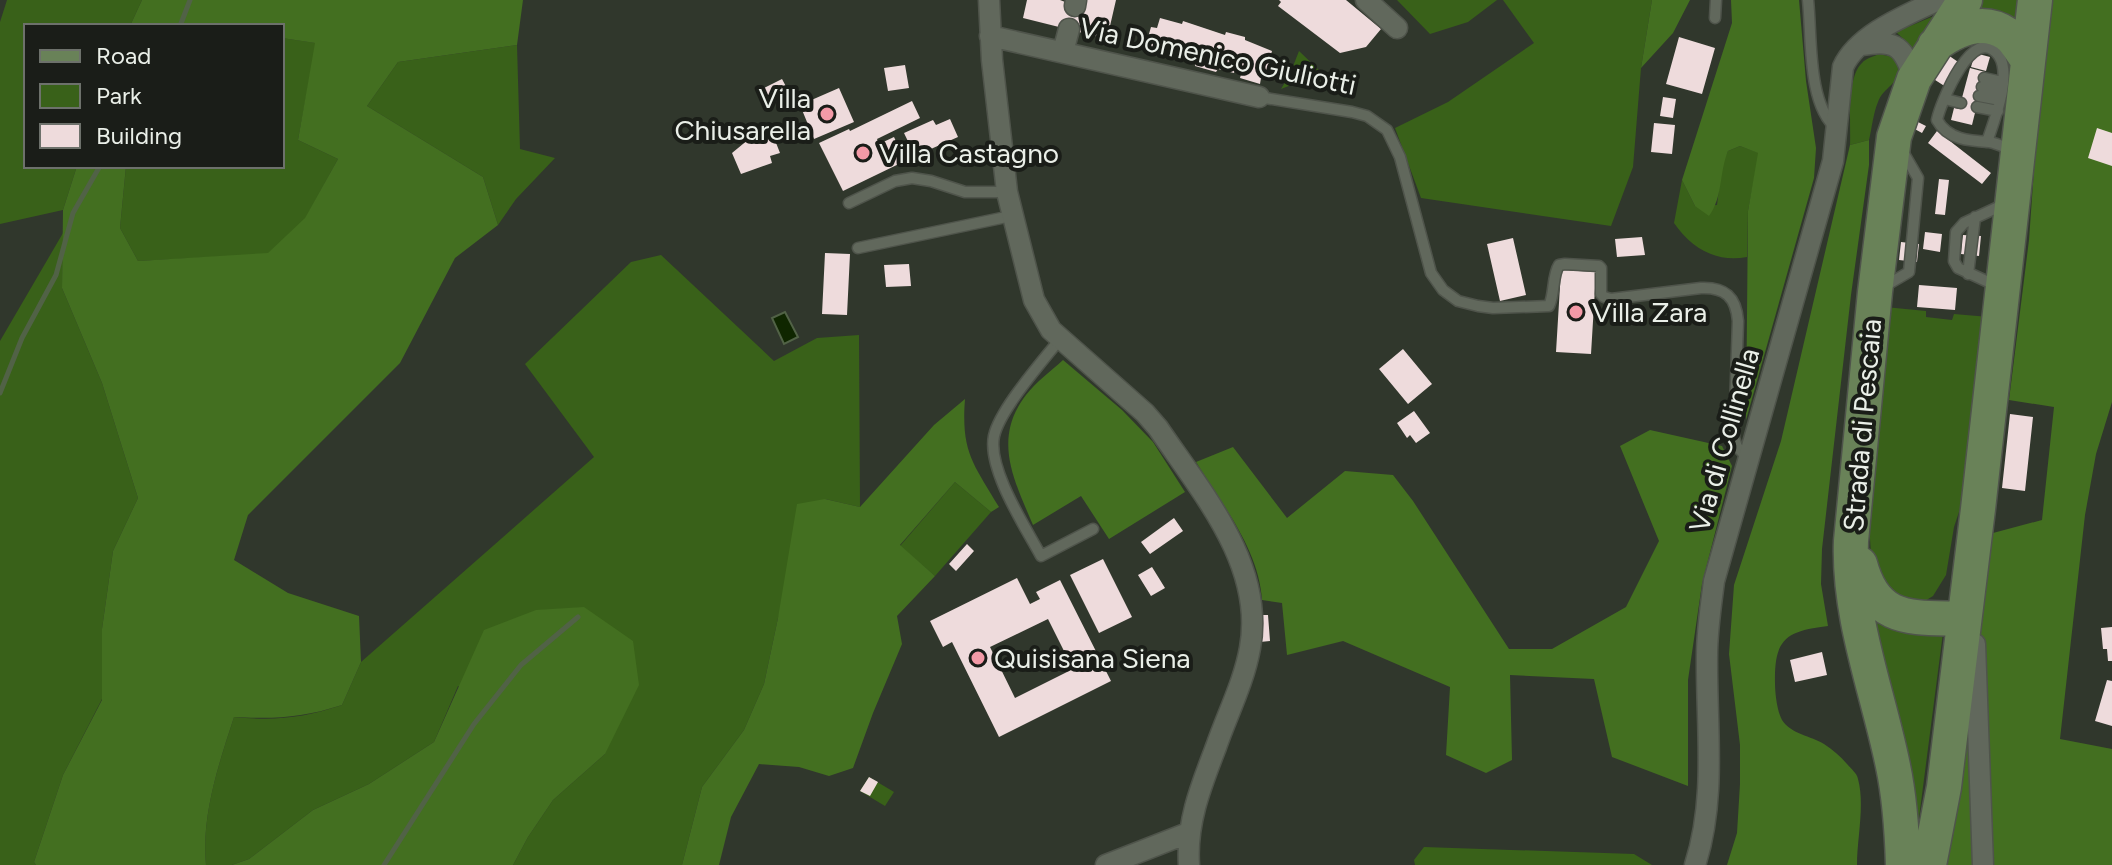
<svg xmlns="http://www.w3.org/2000/svg" width="2112" height="865" font-family="Figtree,sans-serif">
	<style>
		.green { fill: #396119 }
		.forest { fill: #436f20 }
		.water { fill: #0f2600; stroke: #516246; stroke-width: 2 }
		.lines { fill: none; stroke-linecap: round; stroke-linejoin: round }
		.stream { stroke: #516246; stroke-width: 5 }
		.building { fill: #eedbdc; fill-rule: evenodd }
		.lane-casing { stroke: #4f544b; stroke-width: 13 }
		.street-casing { stroke: #4f544b; stroke-width: 23 }
		.primary-casing { stroke: #4f544b; stroke-width: 37 }
		.lane { stroke: #61685c; stroke-width: 10 }
		.street { stroke: #61685c; stroke-width: 20 }
		.primary { stroke: #698258; stroke-width: 34 }
		.poi-dot { fill: #f39aa7; stroke: #1a1d18; stroke-width: 3 }
		.labels { text-anchor: middle; stroke-width: 8; stroke-linejoin: round; paint-order: stroke }
		.street-label { font-size: 28px; fill: #eaefe8; stroke: #1a1d18 }
		.poi-label { font-size: 28px; fill: #eaefe8; stroke: #1a1d18; text-anchor: start }
	</style>
	<rect width="100%" height="100%" fill="#30372c"/>
	<path class="green" d="M7,0H142L130,26H26V166H77L63,210L0,224V22Z
		M1397,0H1497L1468,22L1430,34Z
		M1503,0H1652L1641,68L1633,167L1611,226L1421,198L1395,128L1448,102L1534,43Z
		M1978,0H2024L2020,23L1975,10Z
		M1934,16L1938,18L1915,50L1896,32Z
		M282,38L316,43L298,140L338,159L305,219L268,254L138,261L120,228L126,166H282Z
		M517,45L520,149L555,158L516,199L498,225L483,177L367,106L398,62Z
		M1299,51L1322,73L1281,89L1290,74Z
		M1879,54L1897,58C1909,80 1884,85 1878,102C1873,114 1872,128 1869,140L1850,145C1851,124 1846,78 1862,63C1866,58 1873,57 1879,54Z
		M1740,146L1759,153L1748,211L1747,257C1716,263 1691,248 1674,223L1682,180L1695,206L1717,205L1722,164L1728,151Z
		M63,233L62,288L102,383L138,498L113,551L102,629V699L63,775L34,862L36,865H0V341Z
		M661,255L774,361L817,338L859,335L860,507L825,499L778,618L764,684L744,730L702,787L682,865H513L528,837L553,800L605,754L458,686L434,742L369,784L313,810L249,859L232,865H206C201,816 219,763 234,717C275,721 303,718 342,705L361,662L594,457L525,364L631,262Z
		M1885,307L1926,311V317L1952,320L1954,314L1989,317L1970,479L1954,527L1946,575L1933,596L1920,604L1907,606L1872,572L1868,505Z
		M955,482L991,512L935,576L900,546Z
		M1871,606L1944,625L1916,841Z
		M869,777L894,792L885,806L860,791Z
		M1424,847L1634,854L1652,865H1415L1414,860Z"/>
	<path class="forest" d="M142,0H523L517,45L398,62L367,106L483,177L498,225L455,258L400,363L248,515L234,560L288,593L359,616L361,662L342,705C302,718 275,719 234,717C219,763 201,816 206,865H36L34,862L63,775L102,700V629L113,551L138,498L102,383L62,288L63,210L77,166H126L120,228L138,261L268,253L305,218L338,159L298,140L315,43L282,38V26H130Z
		M1652,0H1690L1673,33L1641,68Z
		M1731,0H1799L1806,81L1816,148L1814,178L1746,420L1748,211L1758,153L1740,146L1728,151C1719,173 1723,197 1709,216L1695,206L1682,180L1732,23Z
		M2052,0H2112V402L2096,454L2085,515L2060,739L2112,749V865H1946L1993,533L2042,520L2054,407L2009,400L2029,240L2038,113Z
		M1869,140V165L1851,295L1822,549L1821,584L1828,626C1786,631 1774,639 1775,683C1775,693 1777,711 1782,720C1791,734 1811,736 1824,744C1833,750 1840,756 1847,764C1851,769 1857,773 1858,779C1865,805 1857,838 1857,865H1727L1737,833L1740,784V745L1729,654L1734,585L1781,441L1850,145Z
		M1063,360L1122,410L1153,442L1185,492L1109,539L1081,496L1033,525C1014,480 992,439 1026,395C1036,382 1051,371 1063,360Z
		M965,399C961,452 973,463 999,507L991,512L955,482L900,545L935,576L897,616L902,644L873,713L853,768L829,776L799,767L759,764L731,817L719,865H682L702,787L744,730L764,684L778,618L797,504L825,499L860,507L934,425Z
		M1650,430L1722,446L1732,466L1702,584L1688,680V786L1612,757L1594,679L1510,675L1512,760L1486,773L1446,755L1450,687L1343,641L1287,655L1282,603L1262,600C1259,549 1222,505 1196,462L1233,447L1287,518L1345,471L1393,475L1413,501L1509,649H1552L1626,607L1659,541L1620,446Z
		M584,607L633,641L639,685L605,754L553,800L528,837L513,865H232L249,859L313,810L369,784L434,742L484,630L536,610Z"/>
	<path class="water" d="M785,312L798,337L784,344L772,318Z"/>
	<g class="lines">
		<path class="stream" d="M180,26L190,0
			M0,393L22,338L56,275L73,213L100,166
			M384,865L474,724L521,665L578,617"/>
	</g>
	<path class="building" d="M1027,0H1060L1078,7L1080,0H1116L1107,39L1023,18Z
		M1279,0H1346L1381,29L1366,47L1340,53L1278,6L1281,2Z
		M1160,18L1182,24L1183,21L1225,35L1226,32L1245,37V40L1272,51L1264,79L1261,78L1260,84L1240,78L1242,71L1235,69L1234,73L1218,69L1216,72L1195,66L1197,59L1191,57L1190,61L1175,57L1174,59L1144,51L1151,27L1157,28Z
		M1679,37L1715,48L1702,94L1666,84Z
		M1975,53L1990,57L1986,71L1971,67Z
		M1948,55L1961,64L1946,87L1932,78Z
		M905,65L909,88L888,91L884,68Z
		M1970,68L1985,72L1972,125L1951,120L1954,108L1959,109Z
		M782,79L790,94L766,107L758,91Z
		M839,88L854,122L814,139L800,105Z
		M1663,97L1676,99L1673,118L1660,116Z
		M912,101L920,118L877,139L879,144L894,137L905,161L843,191L819,143L849,129L850,131Z
		M950,119L958,137L915,156L904,133L933,120L936,125Z
		M1914,120L1926,126L1922,133L1911,127Z
		M1654,123L1675,125L1672,154L1651,152Z
		M2097,128L2112,133V166L2088,158Z
		M771,130L780,153L770,156L772,163L741,174L732,153L749,139Z
		M1937,131L1991,173L1982,184L1928,143Z
		M1939,179L1949,180L1945,215L1935,214Z
		M1925,232L1942,234L1940,252L1923,249Z
		M1963,235L1981,236L1979,256L1961,254Z
		M1642,237L1645,255L1617,257L1615,239Z
		M1513,238L1526,295L1500,301L1487,244Z
		M1901,242L1919,244L1917,262L1899,260Z
		M825,253L850,254L847,315L822,314Z
		M909,264L911,286L886,287L884,265Z
		M1561,270L1596,272L1591,354L1556,352Z
		M1919,285L1957,288L1955,310L1917,307Z
		M1403,349L1432,384L1408,404L1379,369Z
		M1414,411L1430,433L1416,443L1410,435L1407,438L1397,423Z
		M2010,414L2033,417L2025,491L2002,488Z
		M1174,518L1183,531L1150,554L1141,542Z
		M967,544L974,551L956,571L949,564Z
		M1103,559L1132,617L1099,633L1070,575Z
		M1152,567L1165,588L1151,596L1138,575Z
		M1017,578L1030,604L1040,599L1036,592L1060,580L1111,681L999,737L952,642L943,647L930,621ZM1048,619L1073,669L1015,698L990,647Z
		M1259,615H1268L1270,641L1260,642Z
		M2112,627V661H2108L2107,649H2103L2101,628Z
		M1822,652L1827,675L1795,682L1790,660Z
		M2107,680L2112,681V726L2095,721Z
		M869,777L878,782L870,796L860,791Z"/>
	<g class="lines">
		<defs>
			<path id="lane" d="M1808,0C1812,37 1807,105 1837,129
				M1715,18L1716,0
				M1984,78L2002,82
				M1982,87L2002,91
				M1979,96L2000,100
				M1259,97L1352,112L1367,116L1387,130L1400,157L1431,273L1443,290L1458,301L1478,306L1493,308L1549,306C1555,293 1552,276 1559,265L1565,264L1599,266L1601,268V294L1604,297L1611,299L1701,288C1725,287 1736,297 1738,321L1734,438L1737,447L1748,458
				M1945,99L1961,103
				M1977,107L1998,111
				M1987,142C1994,121 2012,76 1999,56C1974,20 1940,104 1937,120C1948,140 1970,141 1989,142C1997,143 2006,148 2014,151
				M849,203L895,181L912,178L931,181L965,192H1007
				M858,248L1011,216
				M1968,274L1975,217
				M1885,286L1909,272L1918,178L1903,152
				M1997,286L1958,268L1954,261L1956,232L1964,223L2007,203
				M1060,339C1042,362 1000,409 994,436C987,469 1026,528 1041,556L1093,529"/>
			<path id="street" d="M989,0L992,60L1007,192L1034,300L1051,330L1145,413L1158,428C1202,493 1265,565 1250,648C1244,682 1227,715 1216,747C1201,786 1186,823 1189,865
				M1366,0L1397,28
				M1075,6L1076,0
				M990,36L1259,97
				M1863,45C1897,39 1904,48 1914,79
				M1063,52L1069,29
				M1975,644L1983,865
				M1106,865L1188,833
				M1695,865C1717,797 1706,725 1707,655C1707,630 1711,605 1714,581L1833,161L1843,67C1858,34 1907,15 1938,0"/>
			<path id="primary" d="M1935,45C1955,30 1983,17 2007,34C2015,39 2021,51 2027,59
				M1860,564C1876,624 1912,617 1964,619
				M1903,865C1902,832 1900,799 1893,766C1878,692 1848,618 1851,541L1875,292L1894,137L1914,79L1965,0
				M1929,865L1944,787L1978,509L2035,0"/>
		</defs>
		<use href="#lane" class="lane-casing"/>
		<use href="#street" class="street-casing"/>
		<use href="#primary" class="primary-casing"/>
		<use href="#lane" class="lane"/>
		<use href="#street" class="street"/>
		<use href="#primary" class="primary"/>
	</g>
	<g class="poi-dot">
		<circle cx="827" cy="114" r="8"/>
		<circle cx="863" cy="153" r="8"/>
		<circle cx="1576" cy="312" r="8"/>
		<circle cx="978" cy="658" r="8"/>
	</g>
	<g class="labels">
		<g class="street-label">
			<text transform="translate(1218 56) rotate(12)" y="10">Via Domenico Giuliotti</text>
			<text transform="translate(1862 425) rotate(-85)" y="10">Strada di Pescaia</text>
			<text transform="translate(1724 440) rotate(-74)" y="10">Via di Collinella</text>
		</g>
		<g class="poi-label">
			<text x="811" y="108" text-anchor="end">Villa<tspan x="811" dy="32">Chiusarella</tspan></text>
			<text x="879" y="163">Villa Castagno</text>
			<text x="1592" y="322">Villa Zara</text>
			<text x="994" y="668">Quisisana Siena</text>
		</g>
	</g>
	<rect x="24" y="24" width="260" height="144" fill="#1a1d18" stroke="#6d716b" stroke-width="2"/>
	<rect x="40" y="50" width="40" height="12" fill="#698258" stroke="#6d716b" stroke-width="2"/>
	<text x="96" y="64" font-size="24" fill="#eaefe8">Road</text>
	<rect x="40" y="84" width="40" height="24" fill="#396119" stroke="#6d716b" stroke-width="2"/>
	<text x="96" y="104" font-size="24" fill="#eaefe8">Park</text>
	<rect x="40" y="124" width="40" height="24" fill="#eedbdc" stroke="#6d716b" stroke-width="2"/>
	<text x="96" y="144" font-size="24" fill="#eaefe8">Building</text>
</svg>
